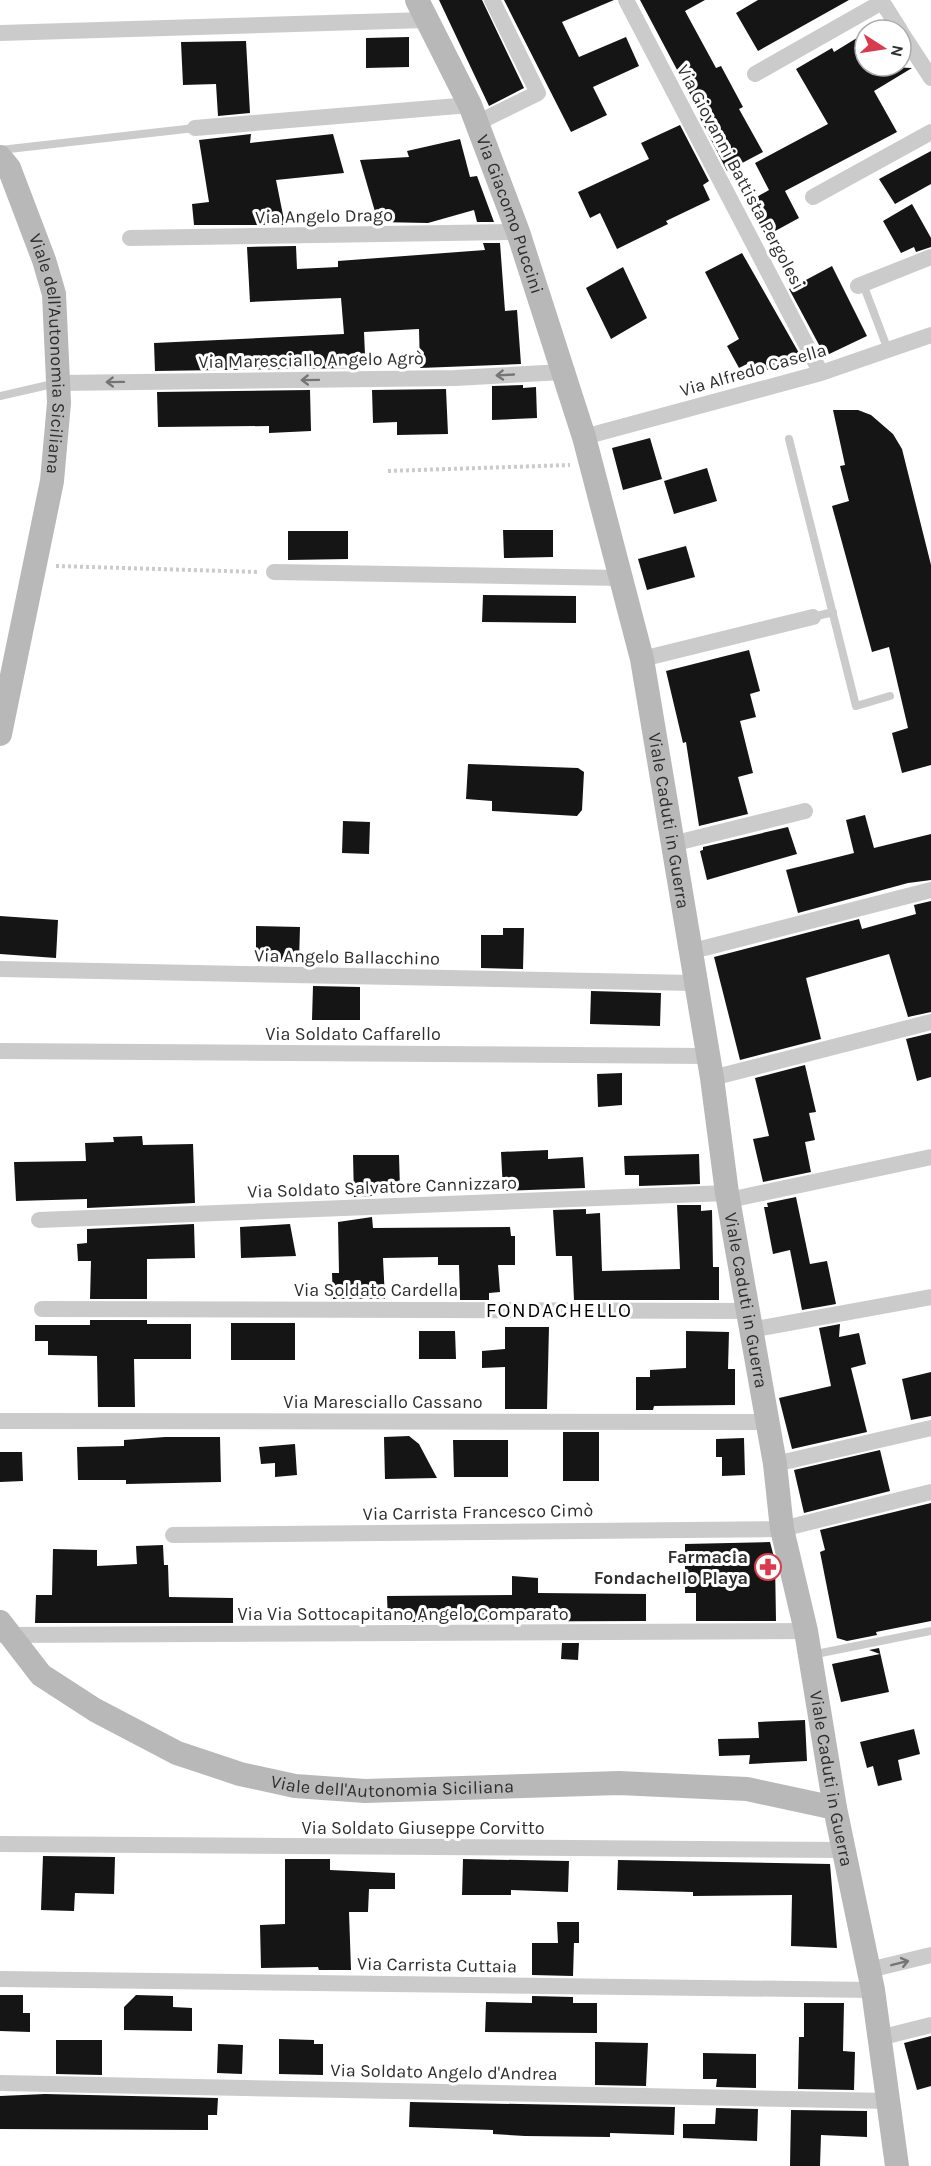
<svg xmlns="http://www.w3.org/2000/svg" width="931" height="2166" font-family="Karla,sans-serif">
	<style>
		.building { fill: #151515 }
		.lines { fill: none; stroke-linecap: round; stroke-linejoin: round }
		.path { stroke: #cbcbcb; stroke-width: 4; stroke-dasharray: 3 3; stroke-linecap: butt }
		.lane { stroke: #cbcbcb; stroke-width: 8 }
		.street { stroke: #cbcbcb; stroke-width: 16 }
		.secondary { stroke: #b8b8b8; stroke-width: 24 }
		.oneway { stroke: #757575 }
		.labels { text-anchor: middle; stroke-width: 6; stroke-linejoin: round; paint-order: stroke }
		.street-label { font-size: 18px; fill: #2e2e2e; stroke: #fff }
		.poi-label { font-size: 18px; font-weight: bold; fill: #2e2e2e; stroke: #fff; text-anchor: end }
		.neighbourhood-label { font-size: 20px; letter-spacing: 1.5px; fill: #000; stroke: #fff }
	</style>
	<rect width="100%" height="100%" fill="#fff"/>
	<path class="building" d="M439,0H482L524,88L489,106Z
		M504,0H614L562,22L579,57L626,37L639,66L593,87L607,115L571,132Z
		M640,0H705L685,11L716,68L721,66L743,107L739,109L763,152L727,171L699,116L701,115Z
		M758,0H849L758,51L736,13Z
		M865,33V66L912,68L874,91L897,132L785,191L799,218L766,236L748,202L769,190L755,163L828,124L796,69L832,48L834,52Z
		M409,37V67L366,68V38Z
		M246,41L250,113L218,116L216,84L183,85L181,42Z
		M680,125L709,181L703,185L710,200L666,221L668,224L617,249L600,213L590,218L578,192L649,159L641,143Z
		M251,134L250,143L333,134L344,173L276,180L285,225H194L192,204L209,202L199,140Z
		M460,139L470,177L477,176L494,222H477L474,210L428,223L378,222L360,160L409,157L407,151Z
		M931,151V184L895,204L879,179Z
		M912,204L931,238V247L916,252L914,247L901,253L883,221Z
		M483,243H500L505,311L517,310L521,364L420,368L419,329L364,332L365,355H353L354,368L155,371L154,343L344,334L341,298L250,302L247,247L296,246L297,269L338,267V261L485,250Z
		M742,253L799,353L757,375L751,362L739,368L727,346L739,339L705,272Z
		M832,266L867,336L825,356L789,289Z
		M623,267L647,318L611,339L586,288Z
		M523,385V388L536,387L537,418L492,420V386Z
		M446,389L448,434L397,435V422L373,423L372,390Z
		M310,390L311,431L269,433V426L158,427L157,392Z
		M833,410H858L871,415L893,434L902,449L931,565V765L902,773L892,733L908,728L889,647L872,652L832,506L849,501L840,466L845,465Z
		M650,438L662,479L623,490L612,448Z
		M707,468L717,501L674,514L664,481Z
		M503,530H553V557L504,558Z
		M288,531H348V559L288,560Z
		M686,546L695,577L647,590L638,559Z
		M483,595L576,596V623L482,622Z
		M749,650L760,691L750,694L756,717L740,721L753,773L738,777L748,814L699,826L686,742L683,743L666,671Z
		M468,764L578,768L584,772L582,810L577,816L492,811V801L466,799Z
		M865,815L874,848L931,834V880L908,883L798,913L786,870L854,853L846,820Z
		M343,821L370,822L369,854L342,853Z
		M788,827L797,854L707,880L700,851L703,850V847Z
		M931,901V1012L908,1017L889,954L806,978L821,1039L740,1060L714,957L859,919L862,929L916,914L914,905Z
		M0,916L58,920L56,958L0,954Z
		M256,926L300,927L299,961L256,959Z
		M503,928H524L523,969L481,968V935H503Z
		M313,986L360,987V1020H312Z
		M591,991L661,993L660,1026L590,1024Z
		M931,1033V1077L917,1081L906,1039Z
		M805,1065L816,1112L809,1113L815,1140L805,1142L811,1172L763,1182L753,1139L769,1136L755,1078Z
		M622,1073V1105L598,1107L597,1074Z
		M142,1136L143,1145L193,1144L195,1203L87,1208V1199L16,1201L14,1162L86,1161L85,1143L114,1142L113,1137Z
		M548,1150V1159L583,1157L585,1188L503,1191L501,1152Z
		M699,1154L700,1184L639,1186V1175H625L624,1156Z
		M353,1155H399L400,1189L371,1190L372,1196L354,1197Z
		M796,1197L810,1264L827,1261L836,1304L802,1310L790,1250L773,1254L764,1207H768L767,1203Z
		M677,1205H701V1211L712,1210L713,1267H719V1300H574L572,1256H556L553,1210L586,1209V1214L600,1213L602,1271L680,1269Z
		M372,1217L373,1228L510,1227L511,1236H515V1265H498L500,1292L489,1293V1300H460L459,1265H438V1257L383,1258L385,1299H333L332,1273H339L338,1222Z
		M194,1224L195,1258L147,1259V1299H90L91,1261H78L77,1244L87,1243V1229Z
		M290,1224L296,1256L241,1258L240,1227Z
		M90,1320H147V1324H191V1359H134L135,1407H98L97,1356L48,1355V1341H35V1325H90Z
		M231,1323H295V1360H231Z
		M840,1324L839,1337L859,1333L866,1364L851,1368L867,1432L792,1449L779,1398L831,1386L819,1328Z
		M505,1327H549L547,1409H505V1367L482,1368V1351L505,1349Z
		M419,1331H455L456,1359H419Z
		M686,1331L729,1332L728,1369H735V1405L654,1406L653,1410H636V1377H650V1370L686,1368Z
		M931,1372V1416L911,1420L902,1379Z
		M563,1432H599V1481H563Z
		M409,1436L419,1444L437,1478L385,1479L384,1437Z
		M165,1437H220L221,1482L126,1484V1480H78L77,1447L124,1446V1440Z
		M744,1438L745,1475L722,1476V1457H716V1439Z
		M453,1440H508V1477H454Z
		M295,1444L297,1475L275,1477V1463L261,1464L259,1447Z
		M880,1450L890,1491L804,1513L794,1470Z
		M0,1452H22L23,1481L0,1482Z
		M931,1503V1621L876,1632L877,1635L847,1641L837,1638L820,1552L825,1550L820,1530Z
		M770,1542L775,1561L776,1621H696V1593H685V1544Z
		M163,1545L164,1565H168L169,1597L233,1598V1623H35L36,1595H52L53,1549L97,1550V1566L137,1564L136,1546Z
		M512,1576L538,1578V1593L646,1594V1621L388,1622L387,1596L512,1595Z
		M562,1643H579L578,1660L561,1659Z
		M879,1648L889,1692L841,1702L832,1664L880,1654L869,1650Z
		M805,1720L807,1761L749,1764L750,1755L719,1756L718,1739L759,1738L758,1722Z
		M914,1729L920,1754L898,1760L902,1780L878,1786L873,1766L867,1768L860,1742Z
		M43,1856L115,1857L114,1894L75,1893L74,1911L41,1910Z
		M285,1859H330V1870L395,1873V1889H369L368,1912H349L351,1970H319L318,1967L261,1968L260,1925L285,1924Z
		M463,1859L569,1861L568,1892L511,1890V1895H462Z
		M618,1860L830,1864L837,1948L791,1946L792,1895L693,1896V1892L617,1890Z
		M557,1922H579V1943H574L573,1976L532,1975V1943H558Z
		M0,1995H23V2013H30V2032L0,2031Z
		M136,1995L173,1996V2007L192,2008V2031L124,2030V2007Z
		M532,1996L573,1997V2003H597V2033L485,2032L486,2002L532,2003Z
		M804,2003H844L843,2051L855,2052L854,2090L798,2089L799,2037H804Z
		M931,2036V2086L917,2090L904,2043Z
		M279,2039L314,2040V2044H323V2075L279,2074Z
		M56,2040H102V2075L56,2074Z
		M595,2042L648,2043L646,2086L595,2085Z
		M218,2044L243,2045L242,2074L217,2073Z
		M703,2053L756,2054V2088L716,2087L717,2079H703Z
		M45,2094L218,2098L217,2115H208V2130L0,2129V2096Z
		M410,2102L675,2107L674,2135L610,2133V2137L525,2136L493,2134V2130L409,2127Z
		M716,2108L758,2109L757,2141L683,2138V2124H715Z
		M791,2110L867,2111V2137L821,2135L820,2166H790Z"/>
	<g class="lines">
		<path class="path" d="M388,471L570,465
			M56,566L259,572"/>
		<path class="lane" d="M0,150L195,128
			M863,284L888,350
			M0,396L57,383
			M789,439L856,706L890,696
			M813,617L833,612
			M811,1655L931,1631"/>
		<path class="street" d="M626,0L821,373
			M881,0L900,30
			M901,32L931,78
			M0,33L425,20
			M755,74L882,2
			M477,123L538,93L492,0
			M195,128L470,105
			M813,197L931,132
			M130,238L518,232
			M858,286L931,257
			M59,383L455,378L563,372
			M584,437L821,373L931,335
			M274,572L621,578
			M642,659L813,617
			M672,844L805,811
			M689,952L931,890
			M0,969L694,983
			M0,1051L706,1056
			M712,1078L931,1022
			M729,1200L931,1157
			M39,1220L727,1193
			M42,1309L747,1311
			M750,1330L931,1297
			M0,1421L766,1422
			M775,1464L931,1428
			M173,1535L782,1529L931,1492
			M3,1635L806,1631
			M0,1844L846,1850
			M869,1970L931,1955
			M0,1979L873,1990
			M879,2038L931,2025
			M0,2083L888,2101"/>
		<g class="secondary">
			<path id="s1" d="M417,0L470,105L518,232L584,437L642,659L712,1078L727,1193L775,1464L782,1529L806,1631L835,1808L873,1990L897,2166"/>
			<path id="s2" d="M0,157L9,168L44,260L54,294L59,403L52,481L0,734"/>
			<path id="s3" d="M0,1622L41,1675L95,1710L177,1753L240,1774L295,1786L365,1791L619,1783L747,1789L835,1808"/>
		</g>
	</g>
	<defs><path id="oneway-shaft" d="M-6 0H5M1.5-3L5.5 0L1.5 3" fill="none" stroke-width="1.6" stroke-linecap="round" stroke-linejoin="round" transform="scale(1.5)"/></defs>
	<g class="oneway">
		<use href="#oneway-shaft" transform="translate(505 375) rotate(177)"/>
		<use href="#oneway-shaft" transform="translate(310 380) rotate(179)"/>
		<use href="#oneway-shaft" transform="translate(115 382) rotate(179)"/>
		<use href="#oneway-shaft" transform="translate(900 1963) rotate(-14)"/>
	</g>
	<defs>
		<symbol id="pharmacy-ring" viewBox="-11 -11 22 22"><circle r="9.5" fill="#fff" stroke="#d93b4c" stroke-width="1.5"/><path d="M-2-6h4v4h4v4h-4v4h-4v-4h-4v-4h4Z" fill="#d93b4c"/></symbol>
	</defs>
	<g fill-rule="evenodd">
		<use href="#pharmacy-ring" x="753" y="1552" width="30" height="30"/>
	</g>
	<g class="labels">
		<g class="street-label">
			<text transform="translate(741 177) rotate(62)" y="6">Via Giovanni Battista Pergolesi</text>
			<text dy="6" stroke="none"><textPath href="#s1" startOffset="234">Via Giacomo Puccini</textPath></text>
			<text transform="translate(324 216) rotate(-1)" y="6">Via Angelo Drago</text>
			<text dy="6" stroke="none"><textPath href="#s2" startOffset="207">Viale dell'Autonomia Siciliana</textPath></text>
			<text transform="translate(311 360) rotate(-1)" y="6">Via Maresciallo Angelo Agrò</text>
			<text transform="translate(753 370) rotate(-16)" y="6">Via Alfredo Casella</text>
			<text dy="6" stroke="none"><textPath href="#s1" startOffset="862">Viale Caduti in Guerra</textPath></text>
			<text transform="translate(347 957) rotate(1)" y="6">Via Angelo Ballacchino</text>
			<text x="353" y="1040">Via Soldato Caffarello</text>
			<text transform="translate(382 1187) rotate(-2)" y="6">Via Soldato Salvatore Cannizzaro</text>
			<text x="376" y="1296">Via Soldato Cardella</text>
			<text dy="6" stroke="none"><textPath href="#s1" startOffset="1348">Viale Caduti in Guerra</textPath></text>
			<text x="383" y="1408">Via Maresciallo Cassano</text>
			<text transform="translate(478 1512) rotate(-1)" y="6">Via Carrista Francesco Cimò</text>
			<text x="403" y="1620">Via Via Sottocapitano Angelo Comparato</text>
			<text dy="6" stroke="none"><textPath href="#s1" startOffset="1834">Viale Caduti in Guerra</textPath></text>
			<text dy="6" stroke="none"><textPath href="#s3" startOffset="444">Viale dell'Autonomia Siciliana</textPath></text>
			<text x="423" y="1834">Via Soldato Giuseppe Corvitto</text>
			<text transform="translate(437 1965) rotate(1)" y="6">Via Carrista Cuttaia</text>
			<text transform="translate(444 2072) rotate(1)" y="6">Via Soldato Angelo d'Andrea</text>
		</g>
		<g class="poi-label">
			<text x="748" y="1563">Farmacia<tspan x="748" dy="21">Fondachello Playa</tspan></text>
		</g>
		<g class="neighbourhood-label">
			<text x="559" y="1317">FONDACHELLO</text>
		</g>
	</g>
	<g transform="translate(883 48) rotate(102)"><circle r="28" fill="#ffffff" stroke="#ababab" stroke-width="1.5"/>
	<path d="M0-4.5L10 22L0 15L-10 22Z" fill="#d93b4c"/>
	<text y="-9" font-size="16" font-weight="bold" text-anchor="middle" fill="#2e2e2e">N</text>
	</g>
</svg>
